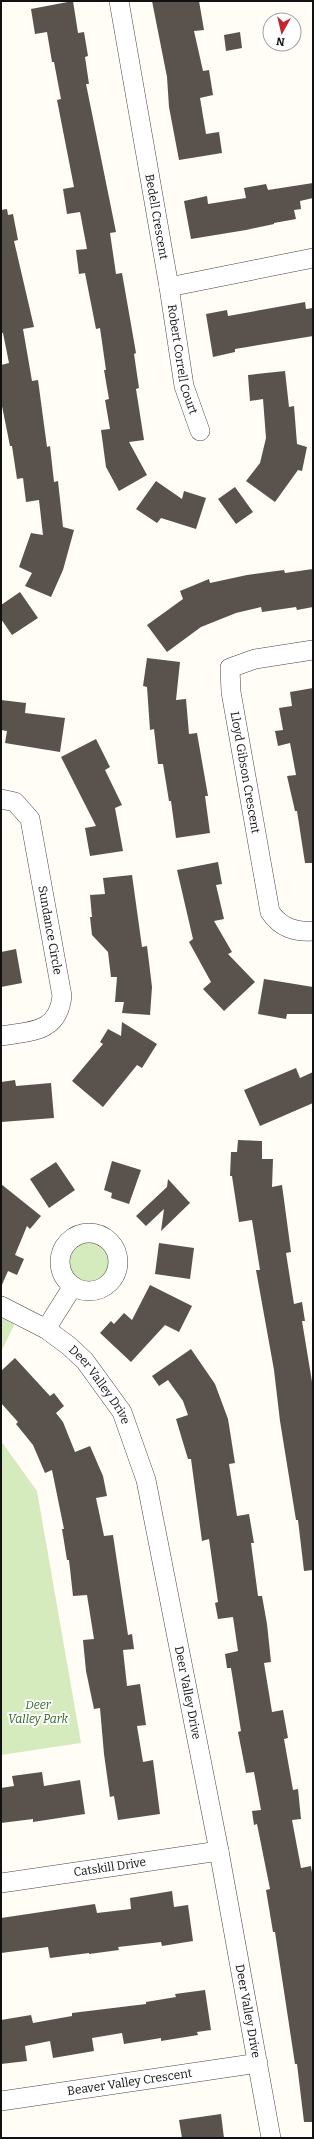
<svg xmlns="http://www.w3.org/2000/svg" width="314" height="2139" font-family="Bitter,serif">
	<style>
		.green { fill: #d5ebbd }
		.building { fill: #5a524d }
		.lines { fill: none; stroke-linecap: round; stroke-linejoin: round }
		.street-casing { stroke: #444; stroke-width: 20 }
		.street { stroke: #fff; stroke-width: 19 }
		.labels { text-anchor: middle; stroke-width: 4; stroke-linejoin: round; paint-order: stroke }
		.street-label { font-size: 12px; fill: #111; stroke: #fff }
		.park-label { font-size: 12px; font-style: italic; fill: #2f6b1f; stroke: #fff }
	</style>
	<rect width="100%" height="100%" fill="#fffdf5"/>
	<path class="green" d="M68 1261a21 21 0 1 1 42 0a21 21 0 1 1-42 0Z
		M1,1317L15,1323L1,1352Z
		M1,1441L37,1491L81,1743L1,1755Z"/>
	<path class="building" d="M73,1L78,33L84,32L88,56L85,57L89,84H86L116,232L110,233L116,274L122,273L136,353L134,354L139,388L136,389L144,440L129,442L147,475L119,491L106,467L101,430L110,429L105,400L109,399L104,370H106L100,328L96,329L85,273L79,274L76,250L87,249L80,212L67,214L63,189L74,187L57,100L61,99L54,62H52L47,32L35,34L31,9Z
		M152,1H199L204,30L194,31L203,71L209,70L213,95L200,98L206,134L219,132L222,153L179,160L169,107L167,77Z
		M240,32L242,48L226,51L224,35Z
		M313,183V198L300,201L301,209L294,210L296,219L274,223V224L246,230L191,239L184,201L207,196L208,204L246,198L244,188L266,184L268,190Z
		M7,209L8,215L13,214L18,240L14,241L34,327L23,329L32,381L38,380L47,447L50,446L54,482L58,481L63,527L74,530L63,570L51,597L25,586L32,573L19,567L31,533L43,535L39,500L26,502L23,478L17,479L12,446H10L1,401V365L9,363L3,333H1V210Z
		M305,302L306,309L313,308V336L235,349V352L213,357L206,314L227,310L228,316Z
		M285,371L289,407L294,406L297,444L307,447L302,471L298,470L275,502L246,481L260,463L266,438L263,399L250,401L248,375Z
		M156,481L182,499L184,491L206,498L196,529L161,518L157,523L136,509Z
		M235,487L253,512L236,524L218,499Z
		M313,569V607L297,610L296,607L262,612L261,607L236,613L201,627L167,652L147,625L183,599L180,591L209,579L210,583L247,575L284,570L285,573Z
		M20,592L38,618L12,635L1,619V605Z
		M147,658L180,662L176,700L186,699L189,734L197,733L208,796H205L210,833L176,838L171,801H169L163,764H158L154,729L150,730L147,687L143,686Z
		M313,688V863H305L297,811H295L287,776L296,775L290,743L278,746L275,731L283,730L279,708L292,706L290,692Z
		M1,700L26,703L25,713L65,718L60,752L5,743L7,731L1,730Z
		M96,739L110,767L105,770L122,805L115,808L123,851L90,856L85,828L96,826L61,757Z
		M218,862L222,884L216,885L224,919L214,921L232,952L228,954L255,982L224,1011L203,989L211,982L189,942L193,939L177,870Z
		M132,875L142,947L147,946L152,987L150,1015L122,1013L124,1002H115L117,977H111L108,952L92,935L90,917H92L90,895L105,894L103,878Z
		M16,949L22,983L1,987V952Z
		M264,979L313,987V1014H287L286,1019L258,1014Z
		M122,1022L157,1044L142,1068L137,1065L103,1107L72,1081L103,1044L100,1042L108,1029L121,1036Z
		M296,1068L300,1078L313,1072V1103L260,1126L244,1090Z
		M15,1080L16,1086L51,1083L54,1118L1,1122V1082Z
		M238,1140L262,1141V1159H273L272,1187L282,1185L291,1252L286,1253L294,1304L302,1302L305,1321H302L313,1388V1570L304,1571L298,1520H296L280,1421L274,1370L256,1270H260L252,1220L239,1222L232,1176H230L231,1152H237Z
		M112,1161L141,1170L129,1204L111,1198L112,1193L104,1190Z
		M56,1162L75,1190L49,1208L30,1179Z
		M168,1179L190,1203L161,1231L164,1209L146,1226L136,1216L167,1187Z
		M1,1184L41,1216L30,1229L27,1226L15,1255L24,1259L17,1275L8,1271L1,1287Z
		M159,1243L194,1248L190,1279L155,1274Z
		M150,1285L192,1306L179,1332L165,1325L131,1362L100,1333L111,1321L114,1324L124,1313L132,1320Z
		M191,1349L215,1384L228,1419L235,1463L229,1464L237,1516L249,1514L254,1543H251L258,1596H262L267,1624L271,1662L264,1663L272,1712L283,1710L288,1738L284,1739L293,1790L298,1789L301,1819L292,1820L301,1868L311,1866L313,1880V2122H304L297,2064H295L275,1932H273L266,1890L270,1889L257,1824L254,1825L252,1811L261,1810L254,1772L246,1773L238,1732L241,1731L231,1668H227L225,1654L238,1651L233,1617L218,1619L215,1603L218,1602L209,1539L202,1541L191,1459H188L176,1419L188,1415L183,1401L168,1380L159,1386L152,1376Z
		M15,1358L50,1396L54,1393L64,1406L56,1413L63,1422L75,1452L90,1446L103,1476L107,1496L96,1498L104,1536L113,1535L128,1635L132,1634L134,1649L123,1650L127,1686L140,1684L146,1725L137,1726L143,1762L153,1760L160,1814L118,1820L114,1796L110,1797L104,1754L100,1708L94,1709L86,1671L83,1640L94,1639L87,1595L73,1596L69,1560H67L62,1529H64L52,1470L45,1473L33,1445L16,1424L18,1422L1,1403V1371Z
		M42,1772L44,1786L80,1780L85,1814L33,1822V1819L1,1823V1788L14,1786L12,1776Z
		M172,1891L174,1907L188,1905L193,1941L162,1946L161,1942L118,1947L119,1950L89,1954V1953L50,1958L48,1947L1,1953V1918L95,1904L97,1913L131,1909L130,1898Z
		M205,1990L211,2030L197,2032L198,2035L161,2041V2038L124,2044L122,2033L92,2038L94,2051L53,2058L50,2041L25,2046L27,2061L1,2064V2020L31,2015L33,2023L72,2016V2013L146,2004V2002L176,1997L175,1994Z
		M221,2114L224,2138H182L179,2120Z"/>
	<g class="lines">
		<defs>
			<g id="street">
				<path id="s1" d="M119,1L169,287L184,386L200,431"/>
				<path d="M169,287L313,258"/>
				<path id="s2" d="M313,650L255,659L230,668L231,692L270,912C281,928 295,932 313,931"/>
				<path id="s3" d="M1,799L15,802L30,819L62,996C58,1033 31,1031 1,1036"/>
				<circle cx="89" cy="1262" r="29"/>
				<path id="s4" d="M1,1306L46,1329L69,1346L85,1361L122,1412L146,1480L219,1851L271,2138"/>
				<path d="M46,1329L73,1286"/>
				<path id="s5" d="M1,1883L219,1851"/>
				<path id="s6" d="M1,2101L258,2063"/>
			</g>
		</defs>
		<use href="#street" class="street-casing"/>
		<use href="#street" class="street"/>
	</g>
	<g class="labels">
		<g class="street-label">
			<text dy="4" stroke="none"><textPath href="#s1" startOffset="219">Bedell Crescent</textPath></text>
			<text dy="4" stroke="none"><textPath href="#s1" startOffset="364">Robert Correll Court</textPath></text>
			<text dy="4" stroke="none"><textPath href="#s2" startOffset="191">Lloyd Gibson Crescent</textPath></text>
			<text dy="4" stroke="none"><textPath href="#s3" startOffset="150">Sundance Circle</textPath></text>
			<text dy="4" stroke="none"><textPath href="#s4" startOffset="129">Deer Valley Drive</textPath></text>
			<text dy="4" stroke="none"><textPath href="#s4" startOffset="453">Deer Valley Drive</textPath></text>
			<text dy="4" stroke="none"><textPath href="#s5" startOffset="110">Catskill Drive</textPath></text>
			<text dy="4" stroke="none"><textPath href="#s4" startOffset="777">Deer Valley Drive</textPath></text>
			<text dy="4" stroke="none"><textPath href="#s6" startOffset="130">Beaver Valley Crescent</textPath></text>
		</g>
		<g class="park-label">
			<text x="38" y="1709">Deer<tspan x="38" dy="14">Valley Park</tspan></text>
		</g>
	</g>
	<rect width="314" height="2139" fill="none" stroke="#111111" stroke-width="4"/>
	<g transform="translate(282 32) rotate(188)"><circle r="19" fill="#ffffff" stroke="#a0a0a0"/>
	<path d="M0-3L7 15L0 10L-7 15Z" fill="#c4262e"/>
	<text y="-6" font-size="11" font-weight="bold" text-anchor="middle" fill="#111111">N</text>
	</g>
</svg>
